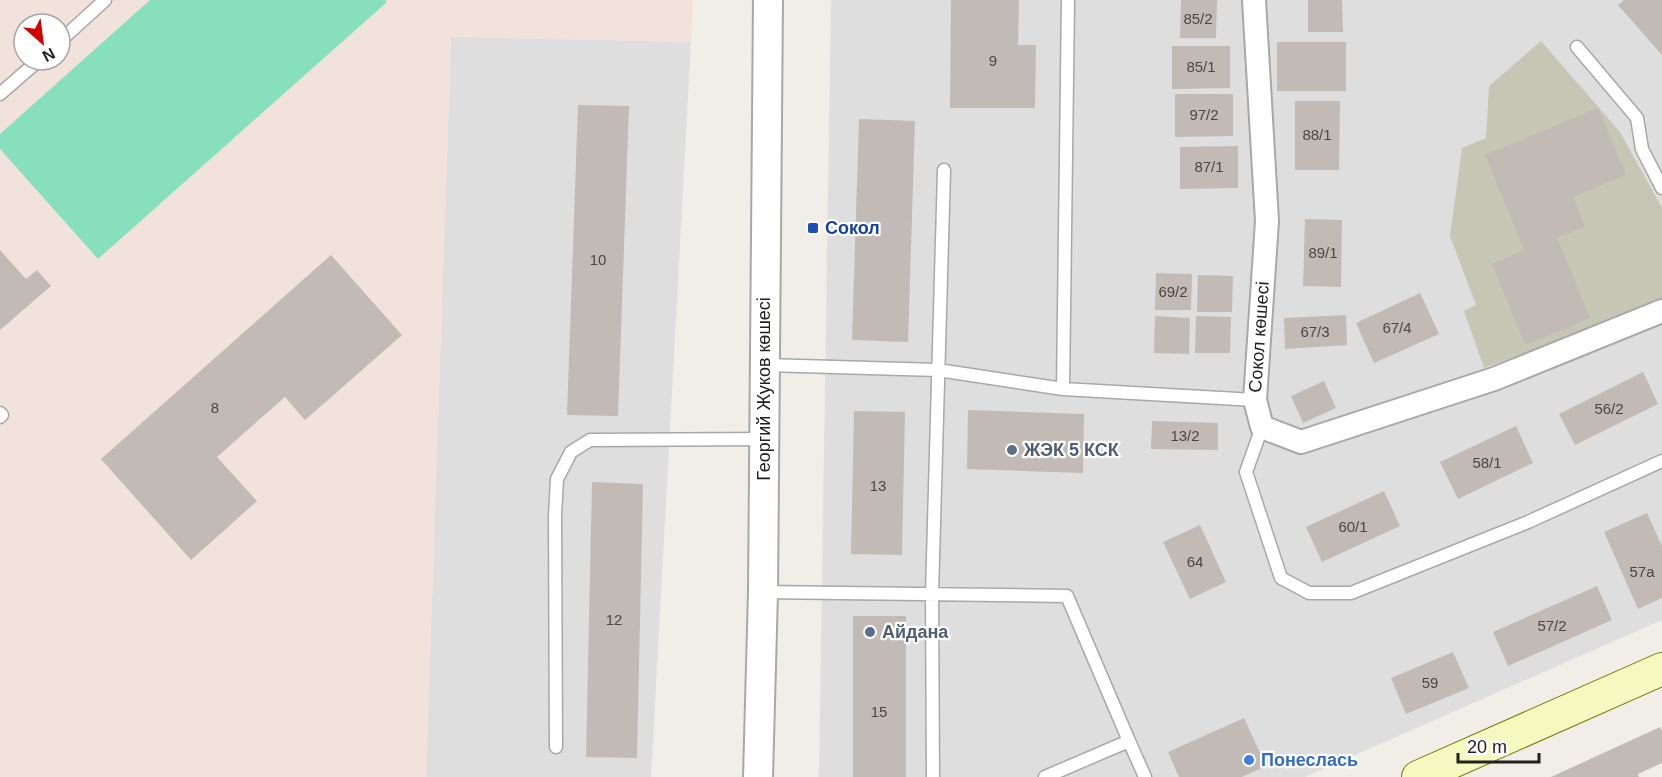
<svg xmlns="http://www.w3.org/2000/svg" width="1662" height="777" font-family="Arial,sans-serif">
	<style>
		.residential { fill: #dfdede }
		.military { fill: #f2e2dc; fill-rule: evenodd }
		.construction { fill: #c6c6b4 }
		.pitch { fill: #88dfbd }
		.building { fill: #c2bab4 }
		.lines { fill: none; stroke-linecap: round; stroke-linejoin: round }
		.service-casing { stroke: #a8a8a8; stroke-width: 15 }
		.minor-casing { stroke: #a8a8a8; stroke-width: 26 }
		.tertiary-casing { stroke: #a8a8a8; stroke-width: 32 }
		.secondary-casing { stroke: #6e7b06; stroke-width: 34 }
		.service { stroke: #fff; stroke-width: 12 }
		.minor { stroke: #fff; stroke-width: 22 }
		.tertiary { stroke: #fff; stroke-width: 28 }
		.secondary { stroke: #f6f9bf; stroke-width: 32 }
		.transit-dot { fill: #1a4fb4; stroke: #fff; stroke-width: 2 }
		.service-dot { fill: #5c6f8a; stroke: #fff; stroke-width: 2 }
		.shop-dot { fill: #3f7fe0; stroke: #fff; stroke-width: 2 }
		.labels { text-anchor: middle; stroke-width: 4.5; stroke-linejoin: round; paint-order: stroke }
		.number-label { font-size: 15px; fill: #494746 }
		.transit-label { font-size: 18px; font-weight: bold; fill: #164399; stroke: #fff; text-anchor: start }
		.street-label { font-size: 18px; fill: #212121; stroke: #fff }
		.service-label { font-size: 18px; font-weight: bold; fill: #4e5e75; stroke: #fff; text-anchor: start }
		.shop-label { font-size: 18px; font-weight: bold; fill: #366cbe; stroke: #fff; text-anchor: start }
	</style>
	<rect width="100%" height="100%" fill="#f1eee8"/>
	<path class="residential" d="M831,0H1662V620L1305,777H819Z
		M451,36L691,42L651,777H426Z"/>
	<path class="military" d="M0,0H693L691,42L451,37L426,777H0ZM24,24H60V60H24Z"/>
	<path class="construction" d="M1541,41L1620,132L1662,208V301L1484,368L1464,311L1476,305L1450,236L1462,148L1486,138L1489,86Z"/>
	<path class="pitch" d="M150,0H385L387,2L98,259L0,149V134Z"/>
	<path class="building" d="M951,0H1019L1018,45H1036L1035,108H950Z
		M1181,0H1217L1216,38H1180Z
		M1308,0H1342L1343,32H1308Z
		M1624,0H1662V55L1618,5Z
		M1277,42H1346V91H1277Z
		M1172,46H1230V88L1172,89Z
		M1175,94H1233V136L1175,137Z
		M1295,101H1340L1339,170H1295Z
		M578,105L629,106L618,416L567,415Z
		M1598,108L1626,175L1573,197L1585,227L1557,238L1590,318L1525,345L1492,264L1524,250L1485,155Z
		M859,119L915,121L908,342L852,340Z
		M1238,146V188L1180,189V147Z
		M1305,219L1342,220L1341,287L1303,286Z
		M0,250L26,279L37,270L51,286L0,330Z
		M331,255L402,335L305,420L285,397L217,457L257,501L191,560L101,459Z
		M1156,273L1192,274L1191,310H1155Z
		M1198,275L1233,276L1232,312H1197Z
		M1420,293L1439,334L1374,363L1356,323Z
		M1346,315L1347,345L1285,349L1284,318Z
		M1155,316L1190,318L1189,354L1154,353Z
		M1196,316L1231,317L1230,353H1195Z
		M1643,372L1658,404L1575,445L1559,414Z
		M1324,381L1336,408L1303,423L1291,396Z
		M968,410L1084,414L1083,473L967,469Z
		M854,411L905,412L902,555L851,554Z
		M1152,421L1218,423V450L1151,449Z
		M1516,426L1533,463L1458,499L1440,462Z
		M592,482L643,484L637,758L586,757Z
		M1384,491L1400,526L1322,562L1306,527Z
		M1647,513L1662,546V598L1638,609L1604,532Z
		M1200,525L1226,582L1190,599L1163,542Z
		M1597,586L1612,620L1508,666L1493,632Z
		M853,616H906V777H853Z
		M1453,652L1469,688L1406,714L1391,678Z
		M1244,718L1266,766L1242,777H1179L1168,752Z
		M1660,727L1662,731V763L1638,774L1639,777H1551Z"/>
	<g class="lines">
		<defs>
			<path id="service" d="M60,41L105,0
				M1577,47L1637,118L1642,149L1662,188
				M0,94L39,60
				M765,365L938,370L1063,389L1255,400
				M1063,389L1068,0
				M0,413L2,415L0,417
				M1262,427L1246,472L1281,578L1309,593H1351L1528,522L1662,461
				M763,592L1067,596L1129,741
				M556,747L555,516L557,479L571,452L590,440L764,439
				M933,777L932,594L944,170
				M1045,777L1129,741L1145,777"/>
			<path id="minor" d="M1254,0L1267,221L1255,400L1262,427L1301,442L1494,379L1662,311"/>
			<path id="tertiary" d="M758,777L763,592L768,0"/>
			<path id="secondary" d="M1418,777L1662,669"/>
		</defs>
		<use href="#service" class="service-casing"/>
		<use href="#minor" class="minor-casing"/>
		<use href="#tertiary" class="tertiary-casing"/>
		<use href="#secondary" class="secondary-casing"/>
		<use href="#service" class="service"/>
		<use href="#minor" class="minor"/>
		<use href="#tertiary" class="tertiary"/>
		<use href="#secondary" class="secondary"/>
	</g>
	<rect class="transit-dot" x="807" y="222" width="12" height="12" rx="3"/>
	<g class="service-dot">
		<circle cx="1012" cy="450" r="6"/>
		<circle cx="870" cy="632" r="6"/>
	</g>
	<circle class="shop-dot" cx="1249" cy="760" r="6"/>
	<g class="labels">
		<g class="number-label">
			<text x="1198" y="24">85/2</text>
			<text x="993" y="66">9</text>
			<text x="1201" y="72">85/1</text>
			<text x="1204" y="120">97/2</text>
			<text x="1317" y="140">88/1</text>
			<text x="1209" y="172">87/1</text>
			<text x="1323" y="258">89/1</text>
			<text x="598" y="265">10</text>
			<text x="1173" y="297">69/2</text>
			<text x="1397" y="333">67/4</text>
			<text x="1315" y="337">67/3</text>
			<text x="215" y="413">8</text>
			<text x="1609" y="414">56/2</text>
			<text x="1185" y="441">13/2</text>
			<text x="1487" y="468">58/1</text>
			<text x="878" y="491">13</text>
			<text x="1353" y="532">60/1</text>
			<text x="1195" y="567">64</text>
			<text x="1642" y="577">57а</text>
			<text x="614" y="625">12</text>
			<text x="1552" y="631">57/2</text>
			<text x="1430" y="688">59</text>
			<text x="879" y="717">15</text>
		</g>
		<g class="transit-label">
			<text x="825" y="234">Сокол</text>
		</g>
		<g class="street-label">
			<text transform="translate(1259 337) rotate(-86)" y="6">Сокол көшесі</text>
			<text transform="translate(764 389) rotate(-90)" y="6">Георгий Жуков көшесі</text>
		</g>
		<g class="service-label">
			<text x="1024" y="456">ЖЭК 5 КСК</text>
			<text x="882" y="638">Айдана</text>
		</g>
		<g class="shop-label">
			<text x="1261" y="766">Понеслась</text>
		</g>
	</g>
	<g transform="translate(42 42) rotate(152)"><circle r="28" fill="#ffffff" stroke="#a6a6a6" stroke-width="1.5"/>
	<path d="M0-4.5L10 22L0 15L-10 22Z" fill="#d00202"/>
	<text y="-9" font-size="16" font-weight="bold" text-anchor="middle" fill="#212121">N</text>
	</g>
	<path d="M1458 753v9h81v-9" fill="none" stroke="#212121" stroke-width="3"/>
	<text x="1467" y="753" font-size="18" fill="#212121" stroke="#ffffff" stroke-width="4.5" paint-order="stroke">20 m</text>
</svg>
